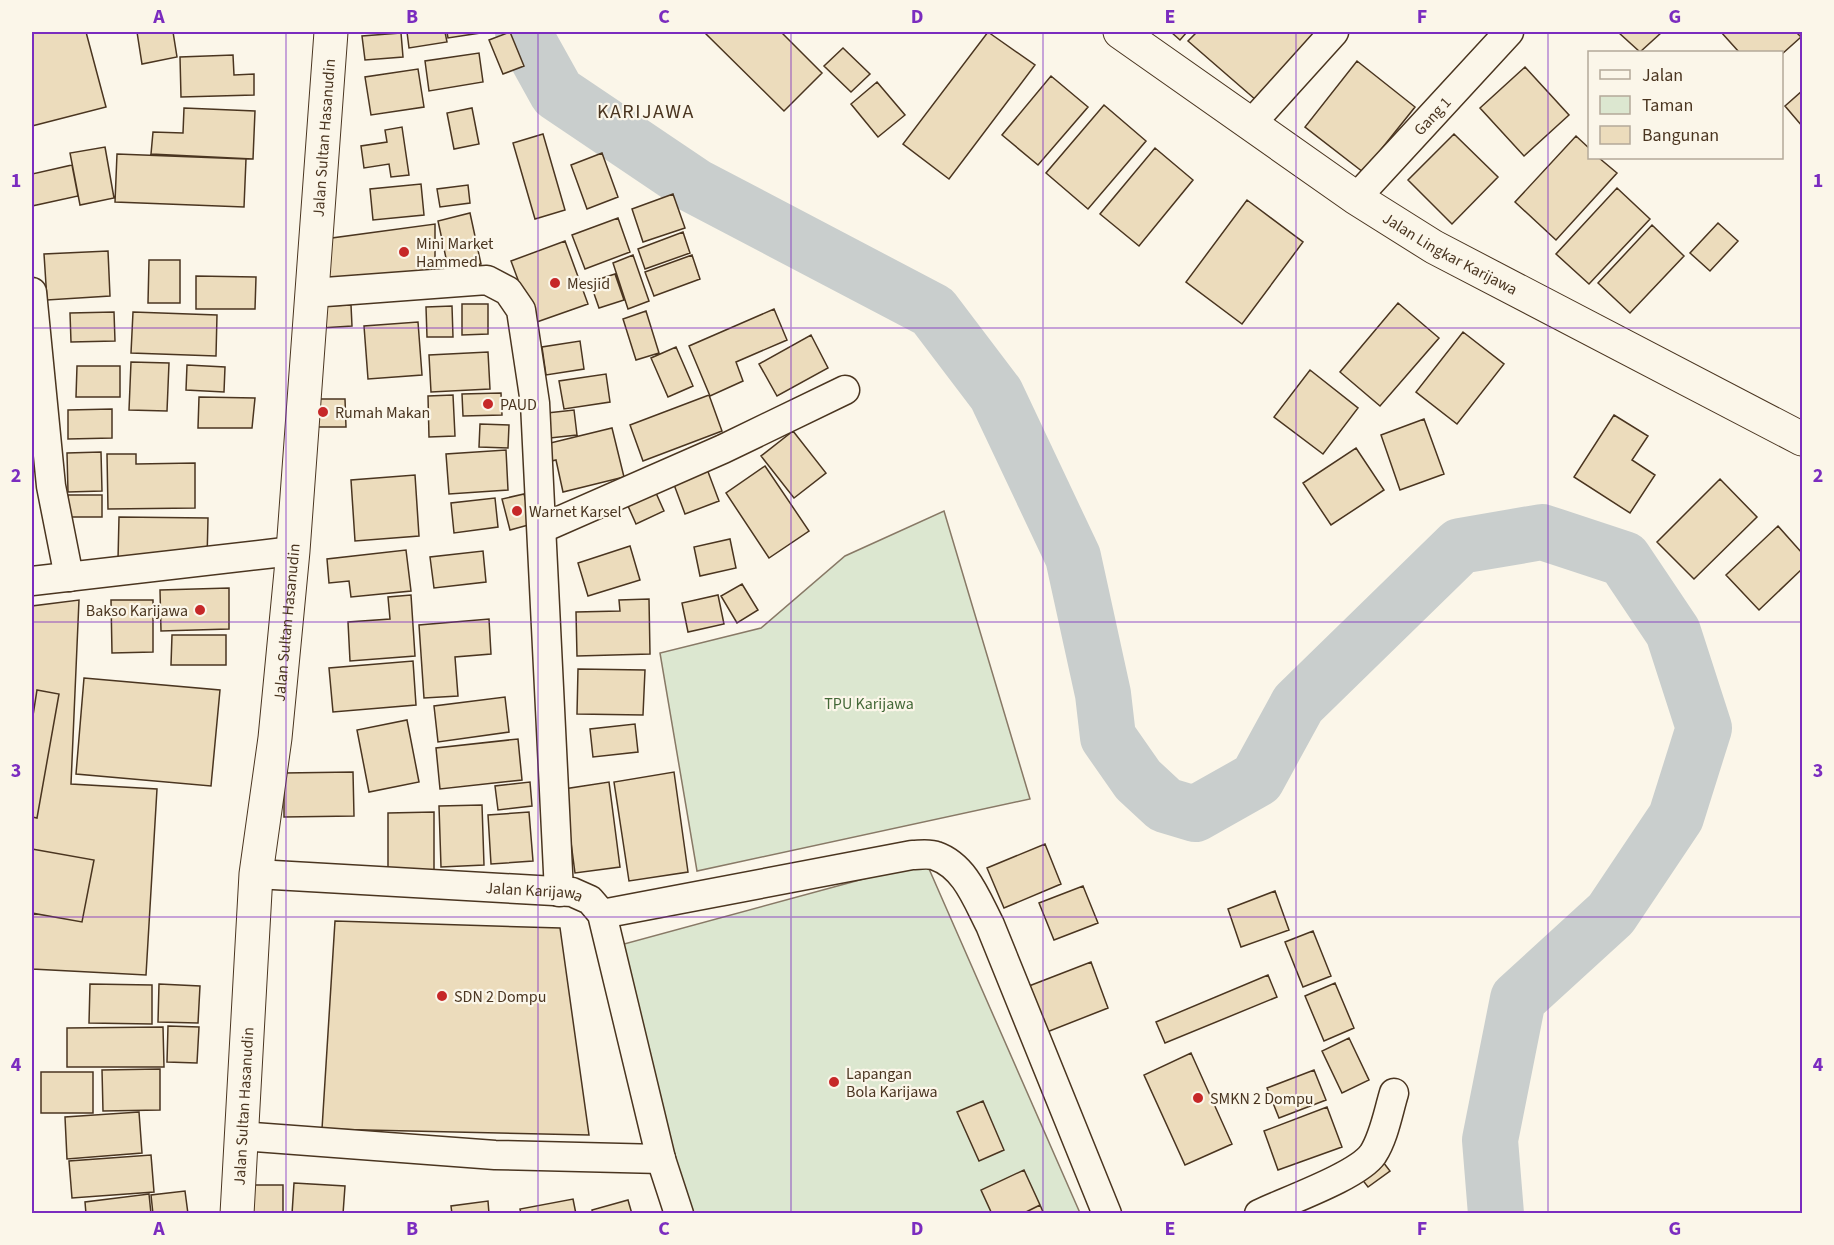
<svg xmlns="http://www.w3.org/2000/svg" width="1834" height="1245" font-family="'Source Sans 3',sans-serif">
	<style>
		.green { fill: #dce7d0; stroke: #887966; stroke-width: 1.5 }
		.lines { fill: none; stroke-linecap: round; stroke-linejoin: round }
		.river { stroke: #c9cecd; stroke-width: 56 }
		.building { fill: #ecdcbc; stroke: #4a3520; stroke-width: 1.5 }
		.minor-casing { stroke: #4a3520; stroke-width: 31 }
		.secondary-casing { stroke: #4a3520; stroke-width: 35 }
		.trunk-casing { stroke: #4a3520; stroke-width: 35 }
		.minor { stroke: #fbf6e9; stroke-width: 28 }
		.secondary { stroke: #fbf6e9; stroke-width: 33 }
		.trunk { stroke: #fbf6e9; stroke-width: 33 }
		.grid { fill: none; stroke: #7b2cbf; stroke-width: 1.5; stroke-opacity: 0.55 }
		.poi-dot { fill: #c62828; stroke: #fbf6e9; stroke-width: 2 }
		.labels { text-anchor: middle; stroke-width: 4.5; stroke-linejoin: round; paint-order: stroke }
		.street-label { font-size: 16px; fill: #4a3520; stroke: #fbf6e9 }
		.poi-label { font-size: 16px; fill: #4a3520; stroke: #fbf6e9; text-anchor: start }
		.park-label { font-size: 16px; fill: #436837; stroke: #fbf6e9 }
		.quarter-label { font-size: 20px; letter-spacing: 1.5px; fill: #4a3520; stroke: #fbf6e9 }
		.neatline { fill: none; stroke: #7b2cbf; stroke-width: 2 }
		.grid-label { font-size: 20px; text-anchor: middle; font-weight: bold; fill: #7b2cbf }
	</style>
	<rect width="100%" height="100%" fill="#fbf6e9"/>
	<path class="green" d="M944,511L1030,799L697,871L660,653L761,628L845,556Z
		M926,862L1080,1213H688L602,950Z"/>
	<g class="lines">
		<path class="river" d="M523,32L557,93L695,186L933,311L996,394L1073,557L1103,694L1108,737L1138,780L1165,805L1195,814L1257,779L1298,704L1460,546L1542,532L1624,559L1673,632L1704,728L1676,817L1611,914L1518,999L1490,1140L1496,1214"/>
	</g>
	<path class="building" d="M32,32H86L106,107L32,126Z
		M137,32H173L177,57L142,64Z
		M407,32H445L447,42L409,48Z
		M447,32H480V33L448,38Z
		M510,32L524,66L503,74L489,40Z
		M704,32H781L822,73L784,111Z
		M988,32L1035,65L949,179L903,144Z
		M1171,32H1187L1180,40Z
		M1197,32H1315L1256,100L1188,41Z
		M1618,32H1662L1640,52Z
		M1721,32H1796L1801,37L1782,54L1739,52Z
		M401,33L403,57L365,60L362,36Z
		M843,48L870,74L851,92L824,66Z
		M479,53L483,82L429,91L425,61Z
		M233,55L234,75L254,74V95L181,97L180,57Z
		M1357,61L1415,107L1363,172L1305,127Z
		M1525,67L1569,115L1524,156L1480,108Z
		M418,69L424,107L371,115L365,77Z
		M1051,76L1088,107L1038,165L1002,135Z
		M877,82L905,115L878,137L851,104Z
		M1802,91V126L1785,106Z
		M1104,105L1146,141L1088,209L1046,173Z
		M184,108L255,111L253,159L151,154L153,132L183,133Z
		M472,108L479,144L454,149L447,113Z
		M402,127L409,175L391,177L389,164L364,168L361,146L387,142L385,130Z
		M543,134L565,210L535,219L513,143Z
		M1454,134L1498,177L1452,224L1408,180Z
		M1576,136L1590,149V158H1599L1617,173L1556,240L1515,202Z
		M105,147L114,198L80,205L70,153Z
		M1155,148L1193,180L1139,246L1100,214Z
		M602,153L618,197L587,209L571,165Z
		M117,154L246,159L244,207L115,202Z
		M72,165L78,196L32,206V174Z
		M421,184L424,215L373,220L370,189Z
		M468,185L470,203L440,207L437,189Z
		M1617,188L1650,219L1589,284L1556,254Z
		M673,194L685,228L643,242L632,209Z
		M1247,200L1303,242L1242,324L1186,282Z
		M470,213L481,264L449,272L438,221Z
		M618,218L630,252L585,269L572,235Z
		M1718,223L1738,241L1710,271L1690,253Z
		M435,224V281L328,279L332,238Z
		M1652,225L1684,256L1630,313L1598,283Z
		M683,232L690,253L645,269L638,249Z
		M565,241L588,304L534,323L511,261Z
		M108,251L110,296L47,300L44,254Z
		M633,255L649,301L628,309L613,263Z
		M692,255L700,279L654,296L645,272Z
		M149,260H180V303H148Z
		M615,274L624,300L599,308L590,282Z
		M196,276L256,277L255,309H196Z
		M1398,303L1439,338L1380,406L1340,372Z
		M462,304H488V334L462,335Z
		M351,305L352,326L321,328L320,306Z
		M452,306L453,337H427L426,307Z
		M774,309L787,340L736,362L743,381L710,396L689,346Z
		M646,311L659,353L636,360L623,319Z
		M114,312L115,341L71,342L70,313Z
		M133,312L217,315L216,356L131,353Z
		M418,322L422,375L368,379L364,326Z
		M1463,332L1504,364L1457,424L1416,392Z
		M811,335L828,368L777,396L759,364Z
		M580,341L584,369L546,375L542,347Z
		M676,347L693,386L668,397L651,358Z
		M488,352L490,389L431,392L429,355Z
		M131,362L169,363L167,411L129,410Z
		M187,365L225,367L224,392L186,390Z
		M77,366H120V397H76Z
		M1310,370L1358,408L1323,454L1274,417Z
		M606,374L610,402L564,409L559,381Z
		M501,393L502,415L463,416L462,394Z
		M453,395L455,436L429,437L428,396Z
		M709,395L722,431L643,461L630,425Z
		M199,397L255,398L252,428H198Z
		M306,399H345L346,427H307Z
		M112,409V438L68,439V410Z
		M574,410L577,435L541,439L538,414Z
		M1614,415L1648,436L1632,460L1655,475L1630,513L1574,477Z
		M1424,419L1444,474L1400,490L1381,435Z
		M480,424L509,425L508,448L479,447Z
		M612,428L624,477L563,492L556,460L543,463L538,446Z
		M793,431L826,473L794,498L761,456Z
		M1356,448L1384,490L1331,525L1303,483Z
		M506,450L508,490L449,494L446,454Z
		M101,452L102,491L68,492L67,453Z
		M107,454H136V464L195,463V508L108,509Z
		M765,466L809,531L769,558L726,493Z
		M707,469L719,501L685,514L673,482Z
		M415,475L419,536L355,541L351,480Z
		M1720,479L1757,517L1694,579L1657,542Z
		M656,493L664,511L636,524L628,506Z
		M524,494L532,524L510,530L502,499Z
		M68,495H102V517H68Z
		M495,498L498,527L454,533L451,503Z
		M119,517L208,518L207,560H118Z
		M1778,526L1802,553V569L1759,610L1726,575Z
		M730,539L736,568L700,576L694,547Z
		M630,546L640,580L588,596L578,563Z
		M406,550L411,591L351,597L349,581L329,583L327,559Z
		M483,551L486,582L434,588L430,557Z
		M742,584L758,610L737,623L721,596Z
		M229,588V629L161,631L160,590Z
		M411,595L415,656L350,661L348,622L390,619L388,597Z
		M718,595L724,624L688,632L682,603Z
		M649,599L650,654L577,656L576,612L620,611L619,600Z
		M79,600L71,784L157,789L146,975L32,969V606Z
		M111,600H153V652L112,653Z
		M489,619L491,654L455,657L458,696L424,698L419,625Z
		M172,635H226V665H171Z
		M413,661L416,705L333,712L329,668Z
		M578,669L645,670L643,715L577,714Z
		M84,678L220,690L211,786L76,774Z
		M37,690L59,694L37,818L32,817V722Z
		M505,697L509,732L438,742L434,706Z
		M407,720L419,782L369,792L357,730Z
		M635,724L638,752L593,757L590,729Z
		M518,739L522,780L440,789L436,748Z
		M353,772L354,816L284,817V773Z
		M674,772L688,872L629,881L614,782Z
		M530,782L532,806L498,810L495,786Z
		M609,782L620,867L575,873L564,789Z
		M482,805L484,865L441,867L439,806Z
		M434,812V872L388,873V813Z
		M529,812L533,861L491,864L488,815Z
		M1045,844L1061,884L1004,908L987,868Z
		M32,849L94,860L82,922L32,913Z
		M1083,886L1098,923L1054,940L1039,903Z
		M1275,891L1289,930L1241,947L1228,909Z
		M335,921L560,928L589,1135L322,1129Z
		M1313,931L1331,976L1303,987L1285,942Z
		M1091,962L1108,1008L1047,1032L1029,986Z
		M1268,975L1277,997L1165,1043L1156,1022Z
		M1335,983L1354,1028L1324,1041L1305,996Z
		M90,984L152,985V1024L89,1023Z
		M159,984L200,986L198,1023L158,1022Z
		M168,1026L199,1027L197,1063L167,1062Z
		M163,1027L164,1067H67V1028Z
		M1349,1038L1369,1080L1342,1093L1322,1051Z
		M1191,1053L1232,1144L1185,1165L1144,1075Z
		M160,1069V1110L103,1111L102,1070Z
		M1314,1070L1326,1100L1279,1118L1267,1088Z
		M41,1072H93V1113H41Z
		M983,1101L1004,1150L979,1161L957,1112Z
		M1327,1107L1342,1147L1278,1170L1264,1131Z
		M139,1112L142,1153L67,1159L65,1117Z
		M151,1155L154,1192L72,1198L69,1161Z
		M1383,1162L1390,1171L1368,1187L1361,1178Z
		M1024,1170L1040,1205L1022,1214H992L981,1190Z
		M294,1183L345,1186L343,1214H292Z
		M246,1185H283V1214H245Z
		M185,1191L188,1214H153L151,1195Z
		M149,1194L151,1214H86L85,1202Z
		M573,1199L576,1214H521L520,1209Z
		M628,1200L632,1214H593L592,1210Z
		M488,1201L489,1214H452L451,1206Z
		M1040,1205L1044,1214H1022Z"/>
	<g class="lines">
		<defs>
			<g id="minor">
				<path d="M1251,124L1334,32"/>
				<path id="s1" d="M1356,198L1509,32"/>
				<path d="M32,292L51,486L69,577"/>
				<path d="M312,293L487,280L508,291L521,310L535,403L559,892"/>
				<path d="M543,528L723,449L845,390"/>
				<path d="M32,581L293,551"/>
				<path id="s2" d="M256,874L572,892L590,900L602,914L661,1159L679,1214"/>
				<path d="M602,914L912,855C919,855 929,853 936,856C965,866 977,900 990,925L1107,1214"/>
				<path d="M241,1136L495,1155L661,1159"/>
				<path d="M1259,1214C1286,1201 1358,1176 1373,1154C1384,1137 1388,1113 1394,1093"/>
			</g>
			<g id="secondary">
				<path id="s3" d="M1120,32L1356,198L1434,247L1802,439"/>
			</g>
			<g id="trunk">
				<path id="s4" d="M237,1214L256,874L275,738L293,551L331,32"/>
			</g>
		</defs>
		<use href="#minor" class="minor-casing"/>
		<use href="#secondary" class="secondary-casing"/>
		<use href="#trunk" class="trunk-casing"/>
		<use href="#minor" class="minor"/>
		<use href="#secondary" class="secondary"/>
		<use href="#trunk" class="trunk"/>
	</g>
	<path class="grid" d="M286,32V1214M538,32V1214M791,32V1214M1043,32V1214M1296,32V1214M1548,32V1214M32,328H1802M32,622H1802M32,917H1802"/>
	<g class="poi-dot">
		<circle cx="404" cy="252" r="6"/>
		<circle cx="555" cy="283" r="6"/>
		<circle cx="488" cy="404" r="6"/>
		<circle cx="323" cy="412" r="6"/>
		<circle cx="517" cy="511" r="6"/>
		<circle cx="200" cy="610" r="6"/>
		<circle cx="442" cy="996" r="6"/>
		<circle cx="834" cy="1082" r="6"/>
		<circle cx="1198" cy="1098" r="6"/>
	</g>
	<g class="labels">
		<g class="street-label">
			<text dy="6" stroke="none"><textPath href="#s1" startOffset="112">Gang 1</textPath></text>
			<text dy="6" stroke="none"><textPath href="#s4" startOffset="1080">Jalan Sultan Hasanudin</textPath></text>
			<text dy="6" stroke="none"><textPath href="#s3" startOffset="398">Jalan Lingkar Karijawa</textPath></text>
			<text dy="6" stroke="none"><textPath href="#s4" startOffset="594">Jalan Sultan Hasanudin</textPath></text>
			<text dy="6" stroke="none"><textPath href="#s2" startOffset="279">Jalan Karijawa</textPath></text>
			<text dy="6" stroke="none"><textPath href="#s4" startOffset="108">Jalan Sultan Hasanudin</textPath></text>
		</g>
		<g class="poi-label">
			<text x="416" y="249">Mini Market<tspan x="416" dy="18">Hammed</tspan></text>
			<text x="567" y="289">Mesjid</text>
			<text x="500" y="410">PAUD</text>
			<text x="335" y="418">Rumah Makan</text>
			<text x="529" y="517">Warnet Karsel</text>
			<text x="188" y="616" text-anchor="end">Bakso Karijawa</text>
			<text x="454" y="1002">SDN 2 Dompu</text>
			<text x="846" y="1079">Lapangan<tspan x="846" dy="18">Bola Karijawa</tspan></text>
			<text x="1210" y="1104">SMKN 2 Dompu</text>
		</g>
		<g class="park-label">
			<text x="869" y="709">TPU Karijawa</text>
		</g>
		<g class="quarter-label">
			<text x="646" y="118">KARIJAWA</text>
		</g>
	</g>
	<rect width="1834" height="1245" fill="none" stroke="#fbf6e9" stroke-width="66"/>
	<rect x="1588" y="51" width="195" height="108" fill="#fbf6e9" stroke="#b4a999" stroke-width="1.5"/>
	<rect x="1600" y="70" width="30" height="9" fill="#fbf6e9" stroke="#b4a999" stroke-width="1.5"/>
	<text x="1642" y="81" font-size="18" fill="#4a3520">Jalan</text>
	<rect x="1600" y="96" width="30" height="18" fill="#dce7d0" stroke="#b4a999" stroke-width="1.5"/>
	<text x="1642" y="111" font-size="18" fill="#4a3520">Taman</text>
	<rect x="1600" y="126" width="30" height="18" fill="#ecdcbc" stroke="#b4a999" stroke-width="1.5"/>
	<text x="1642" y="141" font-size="18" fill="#4a3520">Bangunan</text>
	<rect x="33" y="33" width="1768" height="1179" class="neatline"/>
	<g class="grid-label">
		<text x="159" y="23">A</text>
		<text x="412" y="23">B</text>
		<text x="664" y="23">C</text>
		<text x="917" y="23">D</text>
		<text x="1170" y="23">E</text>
		<text x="1422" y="23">F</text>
		<text x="1675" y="23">G</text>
		<text x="16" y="187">1</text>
		<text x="1818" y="187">1</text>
		<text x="16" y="482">2</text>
		<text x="1818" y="482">2</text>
		<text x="16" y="777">3</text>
		<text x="1818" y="777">3</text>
		<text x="16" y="1071">4</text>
		<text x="1818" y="1071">4</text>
		<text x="159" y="1235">A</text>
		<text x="412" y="1235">B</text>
		<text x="664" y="1235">C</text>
		<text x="917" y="1235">D</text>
		<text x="1170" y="1235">E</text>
		<text x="1422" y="1235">F</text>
		<text x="1675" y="1235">G</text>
	</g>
</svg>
